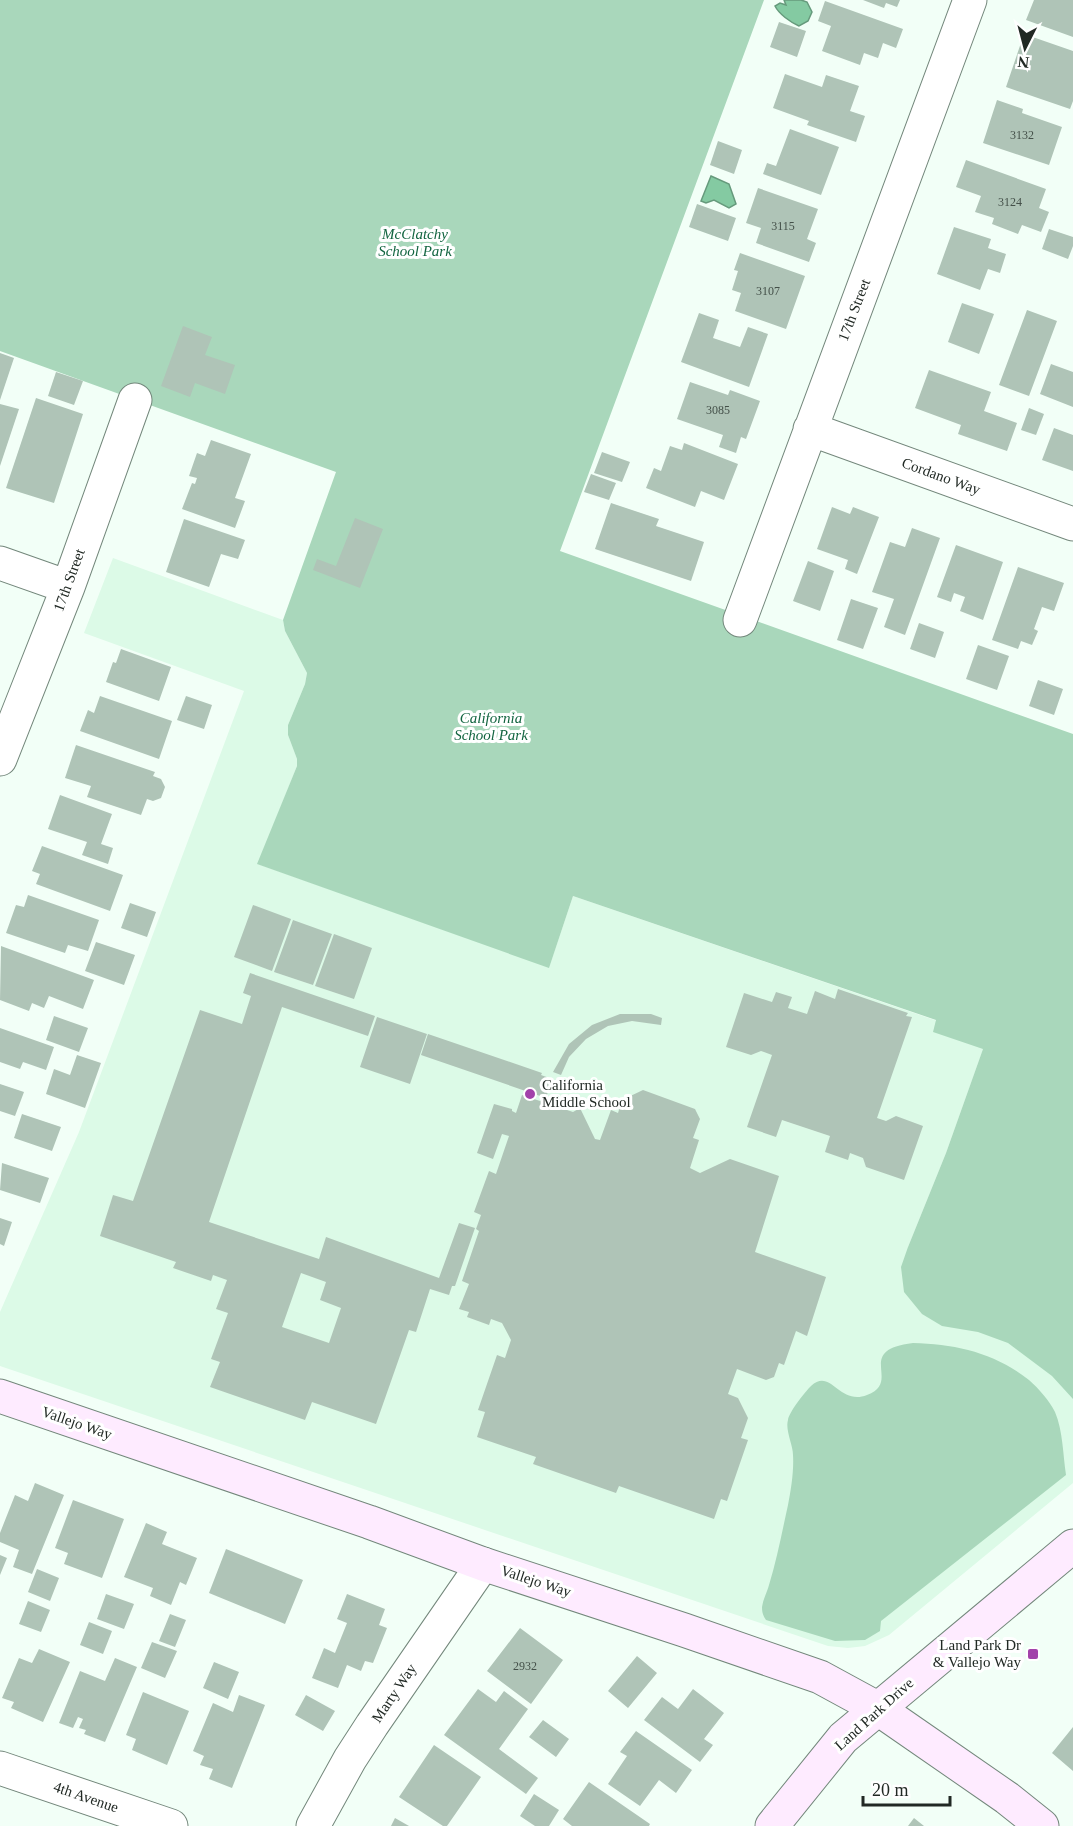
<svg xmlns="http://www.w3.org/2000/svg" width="1073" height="1826" font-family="'Times New Roman',serif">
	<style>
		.built { fill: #dcfae7 }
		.green { fill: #a9d7bb }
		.water { fill: #84caa2; stroke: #669a7c; stroke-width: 1.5 }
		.building { fill: #afc4b7; fill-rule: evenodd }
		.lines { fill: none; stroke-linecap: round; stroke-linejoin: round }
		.street-casing { stroke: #73877b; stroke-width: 35 }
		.secondary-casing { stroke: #73877b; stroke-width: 35 }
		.street { stroke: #fff; stroke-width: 33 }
		.secondary { stroke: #feebff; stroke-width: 33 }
		.poi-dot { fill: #a242aa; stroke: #fff; stroke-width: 2 }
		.labels { text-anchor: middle; stroke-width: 6; stroke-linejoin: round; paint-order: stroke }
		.number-label { font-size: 12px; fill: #445049 }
		.park-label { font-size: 15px; font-style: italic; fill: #126540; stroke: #fff }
		.street-label { font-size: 15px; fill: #212924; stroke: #fff }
		.poi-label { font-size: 15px; fill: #212924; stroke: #fff; text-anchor: start }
	</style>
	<rect width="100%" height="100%" fill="#f2fff7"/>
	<path class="built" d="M113,558L283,620L285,631L307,673L305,684L288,725V735L297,759V766L258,864L549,967L573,896L987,1038L946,1153L908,1247L1073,1304V1483L889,1635L865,1646L848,1648L828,1646L0,1366V1312L79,1132L244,691L84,633Z"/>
	<path class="green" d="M0,0H764L560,551L1073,734V1399L1052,1376L1008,1343L978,1332L942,1326L922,1314L904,1292L901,1267L908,1247L946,1153L983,1049L933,1032L936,1020L573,896L549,968L257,864L297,766V759L288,735V725L305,684L307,673L285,631L283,620L336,472L0,351Z
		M913,1343C956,1344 995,1353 1029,1380C1039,1389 1049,1400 1055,1412C1063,1431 1063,1455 1066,1475L881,1621L880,1631L865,1640L835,1641L766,1620C763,1616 762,1612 762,1607C763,1600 767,1592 769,1585C777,1559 782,1532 788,1505C791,1490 794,1471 793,1455C793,1445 785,1430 788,1420C789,1412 805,1392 811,1386C831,1367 839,1406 867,1395C903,1382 853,1350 913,1343Z"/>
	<path class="water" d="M784,0H801L807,2L812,12L808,21L799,26C790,22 779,14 775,6L780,3L786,5Z
		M711,176L729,184L736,204L729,208L714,200L706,203L701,201Z"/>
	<path class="building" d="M863,0H900L897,7L886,3L884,8Z
		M1034,0H1073V37L1026,20Z
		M825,1L903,29L896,48L883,43L878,58L864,53L860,65L822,51L831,26L818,21Z
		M779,22L806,31L797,57L770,47Z
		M1024,34L1073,51V101L1070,109L1006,87Z
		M785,74L822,87L826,75L859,86L850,111L865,116L856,142L807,125L809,121L773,108Z
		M997,100L1023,109L1022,113L1062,127L1049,165L983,143Z
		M790,129L839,147L821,195L763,174L767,163L776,166Z
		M718,141L742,150L734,174L710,165Z
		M966,160L1046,189L1039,208L1049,212L1041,232L1022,225L1018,234L992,224L994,218L975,212L981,196L956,187Z
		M758,188L818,209L807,239L816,243L809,262L756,243L761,228L746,223Z
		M697,204L736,218L728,241L689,227Z
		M954,227L991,239L988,248L1006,254L1000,273L988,269L980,290L937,274Z
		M1049,229L1073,237V246L1068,259L1042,249Z
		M740,253L805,276L786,329L735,311L741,293L732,290L738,271L734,270Z
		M962,303L994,314L979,354L948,342Z
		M1027,310L1057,321L1029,396L999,385Z
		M699,313L719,320L713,338L740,347L748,327L768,334L749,387L681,362Z
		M183,326L212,337L205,355L235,365L225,394L195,383L190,397L161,386Z
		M0,353L14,358L0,400Z
		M1051,364L1073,372V407L1040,394Z
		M929,370L991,392L984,411L1017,423L1007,451L958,434L961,425L915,408Z
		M56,372L83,381L74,405L48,396Z
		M690,382L728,395L730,390L760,401L746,439L741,437L736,453L719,447L723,435L677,419Z
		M36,398L83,414L54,503L6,488Z
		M0,404L19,409L0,466Z
		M1029,408L1044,414L1036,435L1021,430Z
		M1054,428L1073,435V471L1042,460Z
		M211,440L251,454L235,498L245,501L235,528L182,509L192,483L195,484L197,478L189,476L197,453L205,456Z
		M684,443L738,464L724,500L701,491L695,507L646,488L654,468L661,471L670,446L682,450Z
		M602,452L630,462L622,482L594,473Z
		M591,474L616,483L609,500L584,492Z
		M611,503L659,519L656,526L704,542L691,581L595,549Z
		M832,507L850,514L853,507L879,517L857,574L845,569L848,560L817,549Z
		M355,518L383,529L360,588L313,570L317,559L336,566Z
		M184,519L245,540L238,559L221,554L209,587L166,572Z
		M912,528L940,538L905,635L884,627L894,599L872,592L890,542L905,547Z
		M956,545L1003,562L983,620L960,611L965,597L954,593L951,602L937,597Z
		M808,561L834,571L820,611L793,601Z
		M1018,567L1064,583L1054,611L1042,607L1034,629L1038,631L1032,645L1021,641L1018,649L992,640Z
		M851,599L878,608L863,649L837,640Z
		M919,623L944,632L935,658L910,649Z
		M978,645L1009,656L997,690L966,679Z
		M121,649L171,667L159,701L106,682L113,662L116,663Z
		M1038,680L1063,689L1054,715L1029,706Z
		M100,696L172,721L159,759L80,731L88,710L94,713Z
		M186,696L212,705L204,729L177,720Z
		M76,745L155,772L153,776L161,779L165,787L161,798L153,801L147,799L141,815L87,797L91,786L65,778Z
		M60,795L112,814L101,844L113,848L108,864L82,855L87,842L48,829Z
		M42,846L123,875L110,911L36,884L40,874L32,871Z
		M28,895L99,920L88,951L68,945L65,953L6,933L16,905L24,907Z
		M130,903L156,912L147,937L121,928Z
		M253,905L291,919L272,971L234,957Z
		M293,920L332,934L313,985L274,972Z
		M334,934L372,948L354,999L315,986Z
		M96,942L135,955L124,985L85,971Z
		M1,946L94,980L83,1009L49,996L44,1008L32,1003L29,1011L0,1000Z
		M250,973L375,1016L368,1036L282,1007L209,1222L319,1259L326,1237L439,1278L459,1223L475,1228L455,1286H452L449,1295L430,1289L416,1332L409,1330L376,1424L312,1402L305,1420L210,1387L220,1362L211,1359L228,1313L216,1309L227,1280L213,1275L211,1281L173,1268L176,1262L100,1236L113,1195L133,1201L200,1010L242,1024L251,996L243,993ZM301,1273L326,1282L320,1300L341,1308L329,1343L282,1327Z
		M838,989L908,1013L906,1016L912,1017L877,1118L886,1121L896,1116L923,1126L904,1180L866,1167L863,1158L850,1153L848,1160L825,1152L830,1136L782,1120L776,1137L747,1127L772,1055L761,1051L751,1055L726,1047L744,993L772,1002L776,992L792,997L788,1008L807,1014L815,991L835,999Z
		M620,1014H651L662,1018L661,1025L632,1021L608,1026L586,1039L569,1057L561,1075L553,1072L569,1044L592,1025Z
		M54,1016L88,1028L79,1052L46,1040Z
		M377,1017L427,1034L410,1084L360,1067Z
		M0,1028L54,1047L46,1070L23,1062L20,1069L0,1062Z
		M428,1034L542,1073L541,1075L552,1079L546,1098L421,1055Z
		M77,1055L101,1063L85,1108L46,1094L54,1069L70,1075Z
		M0,1084L24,1092L15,1116L0,1111Z
		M643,1090L695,1109L700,1119L693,1138L699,1140L690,1168L700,1173L730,1159L779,1176L755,1252L826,1277L807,1336L796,1331L784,1365L779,1363L774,1377L766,1380L737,1369L728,1394L738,1398L748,1418L741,1438L748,1440L727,1501L721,1499L714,1519L619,1486L616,1493L533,1464L536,1457L477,1437L485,1412L478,1410L497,1355L505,1358L511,1340L502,1323L491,1319L489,1325L467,1317L469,1312L459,1309L469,1284L462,1281L479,1231L476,1229L481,1215L474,1212L489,1171L496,1174L509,1136L502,1134L493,1159L477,1153L494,1104L512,1109V1111L516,1113L522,1095L573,1112L580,1108L595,1139L600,1140L611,1110L618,1113L622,1100Z
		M22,1114L61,1127L52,1151L14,1138Z
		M2,1163L49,1178L40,1203L0,1190Z
		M0,1218L12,1222L4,1246L0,1244Z
		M35,1483L64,1495L32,1574L13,1567L19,1550L0,1542V1533L15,1495L28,1501Z
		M73,1500L124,1519L102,1578L64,1564L68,1553L55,1548Z
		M146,1523L167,1532L162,1544L197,1558L186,1585L180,1582L171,1605L150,1596L153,1588L124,1577Z
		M226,1549L303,1580L285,1624L209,1593Z
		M0,1555L7,1558L0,1575Z
		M37,1569L59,1578L50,1601L28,1592Z
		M106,1594L134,1604L124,1629L97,1619Z
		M347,1594L385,1609L379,1625L387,1628L373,1663L365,1661L361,1671L347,1665L338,1688L312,1678L324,1648L335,1653L347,1623L337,1619Z
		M28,1601L50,1610L41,1632L19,1624Z
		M170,1614L186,1620L175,1647L159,1641Z
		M89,1622L112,1631L103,1654L80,1645Z
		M520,1628L563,1660L531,1704L487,1671Z
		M152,1642L177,1651L165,1678L141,1668Z
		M39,1649L70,1662L43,1722L11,1708L14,1702L2,1698L19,1658L32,1663Z
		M637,1656L657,1673L628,1708L608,1691Z
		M115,1658L137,1667L105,1742L84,1734L86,1730L79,1728L83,1719L78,1717L73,1728L59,1723L80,1671L105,1681Z
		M214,1662L239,1672L228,1699L203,1688Z
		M478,1689L496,1702L504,1691L528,1709L499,1749L538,1778L526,1794L444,1735Z
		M693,1689L724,1713L704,1739L713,1745L700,1762L644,1720L662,1697L678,1709Z
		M143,1692L189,1711L167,1765L132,1750L136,1739L126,1735Z
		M239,1695L265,1705L232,1788L209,1779L213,1769L200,1765L204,1756L193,1751L213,1703L233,1712Z
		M306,1695L335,1711L323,1731L295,1715Z
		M543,1720L569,1739L556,1757L529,1737Z
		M1073,1727V1771L1052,1753Z
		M636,1731L692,1770L676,1793L659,1780L640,1806L608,1784L627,1756L620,1752Z
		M434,1745L481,1777L447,1826H443L399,1797Z
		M589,1782L650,1824L649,1826H572L563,1819Z
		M534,1794L559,1810L549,1826H535L520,1816Z
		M395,1818L409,1826H391Z
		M914,1818L924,1826H908Z"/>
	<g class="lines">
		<defs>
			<path id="street" d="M810,429L1073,524
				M0,563L68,587
				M740,620L970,0
				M0,759L68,587L135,400
				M0,1768L171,1826
				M313,1826L350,1759L372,1725L483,1564"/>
			<path id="secondary" d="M0,1396L369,1522L483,1564L684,1630L820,1677L877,1708L1007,1798L1042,1826
				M772,1826L843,1738L1073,1546"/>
		</defs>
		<use href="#street" class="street-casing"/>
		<use href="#secondary" class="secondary-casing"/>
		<use href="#street" class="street"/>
		<use href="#secondary" class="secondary"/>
	</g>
	<g class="poi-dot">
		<circle cx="530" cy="1094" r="6"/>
		<rect x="1027" y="1648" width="12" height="12" rx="3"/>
	</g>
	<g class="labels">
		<g class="number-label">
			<text x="1022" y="139">3132</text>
			<text x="1010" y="206">3124</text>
			<text x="783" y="230">3115</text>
			<text x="768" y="295">3107</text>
			<text x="718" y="414">3085</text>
			<text x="525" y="1670">2932</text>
		</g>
		<g class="park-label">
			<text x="415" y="239">McClatchy<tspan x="415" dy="17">School Park</tspan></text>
			<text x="491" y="723">California<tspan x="491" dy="17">School Park</tspan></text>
		</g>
		<g class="street-label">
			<text transform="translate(854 310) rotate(-69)" y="5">17th Street</text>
			<text transform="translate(941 476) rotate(20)" y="5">Cordano Way</text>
			<text transform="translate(69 580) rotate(-70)" y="5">17th Street</text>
			<text transform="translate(77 1423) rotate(19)" y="5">Vallejo Way</text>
			<text transform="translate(536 1581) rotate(18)" y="5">Vallejo Way</text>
			<text transform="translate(394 1693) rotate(-56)" y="5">Marty Way</text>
			<text transform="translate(874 1714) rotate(-42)" y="5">Land Park Drive</text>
			<text transform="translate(86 1797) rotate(19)" y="5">4th Avenue</text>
		</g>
		<g class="poi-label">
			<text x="542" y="1090">California<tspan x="542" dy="17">Middle School</tspan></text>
			<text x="1021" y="1650" text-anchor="end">Land Park Dr<tspan x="1021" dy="17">&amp; Vallejo Way</tspan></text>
		</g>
	</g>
	<g transform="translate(1025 48) rotate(186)" stroke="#ffffff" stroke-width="4.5" paint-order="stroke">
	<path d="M0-4.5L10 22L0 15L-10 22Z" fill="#212924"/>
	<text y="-9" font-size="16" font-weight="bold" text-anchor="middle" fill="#212924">N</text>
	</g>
	<path d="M863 1796v9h87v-9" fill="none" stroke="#212924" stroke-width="3"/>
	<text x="872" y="1796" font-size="18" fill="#212924" stroke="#ffffff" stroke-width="4.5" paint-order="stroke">20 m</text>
</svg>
